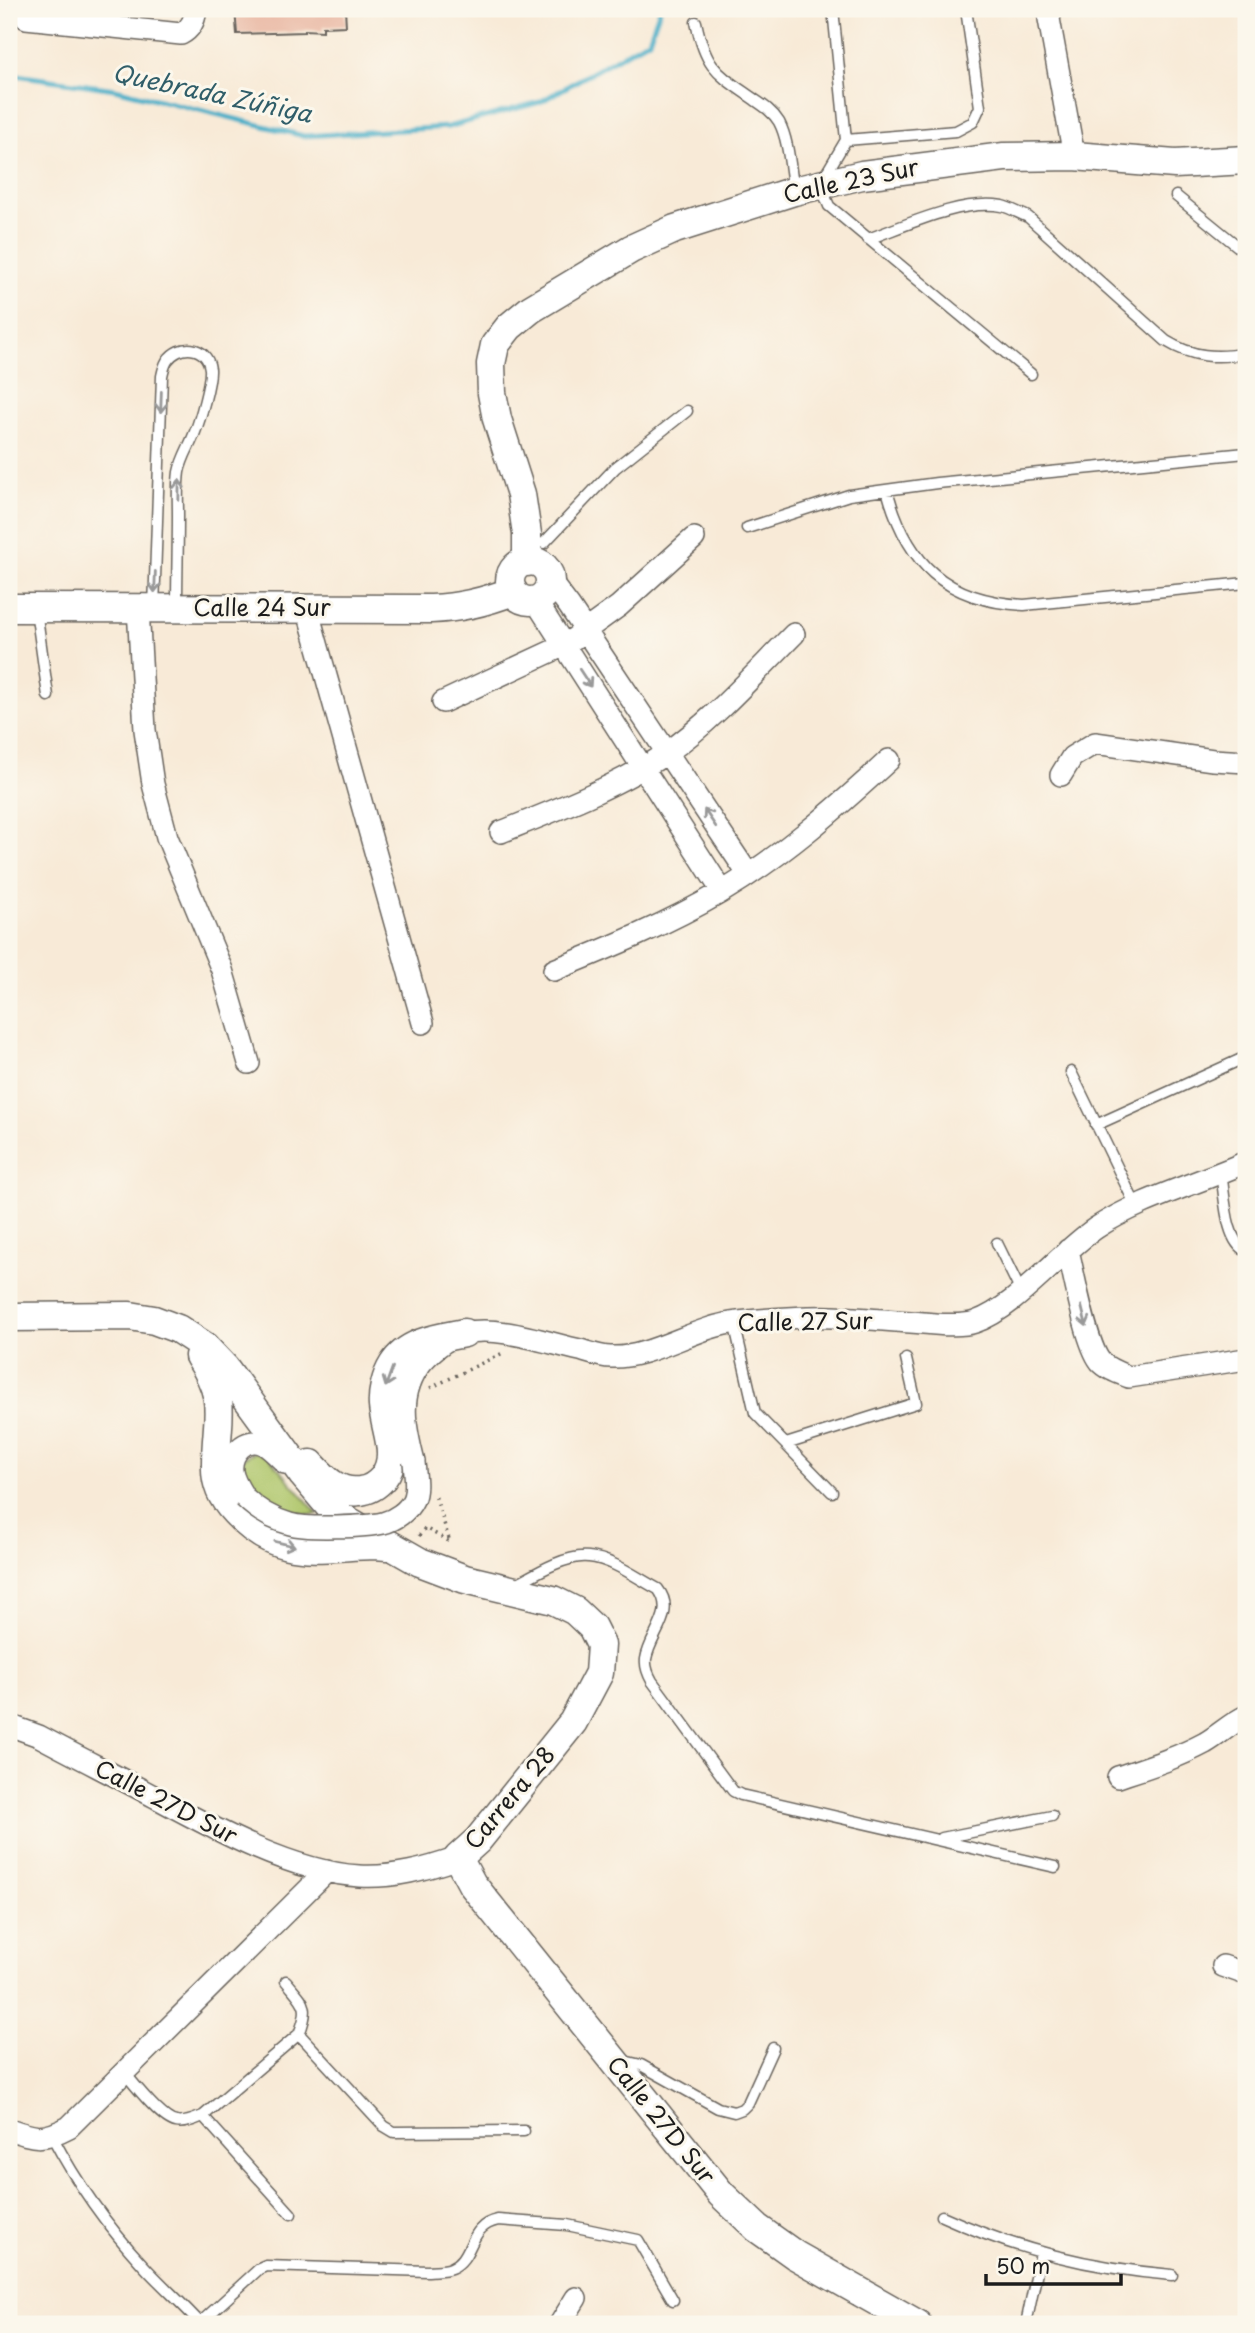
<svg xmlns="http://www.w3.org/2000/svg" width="1255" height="2333" font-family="'Playpen Sans',sans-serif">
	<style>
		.green { fill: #afc66b; stroke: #667144; stroke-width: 2 }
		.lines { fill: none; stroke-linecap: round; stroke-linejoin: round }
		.stream { stroke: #48afc8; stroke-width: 5 }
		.building { fill: #e8b49f }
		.service-casing { stroke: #69645d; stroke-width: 13 }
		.minor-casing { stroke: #69645d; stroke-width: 24 }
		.tertiary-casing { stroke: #69645d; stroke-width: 31 }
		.path { stroke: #69645d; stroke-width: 3.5; stroke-dasharray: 2 5; stroke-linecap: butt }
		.service { stroke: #fff; stroke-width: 10 }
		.minor { stroke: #fff; stroke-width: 21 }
		.tertiary { stroke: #fff; stroke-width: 28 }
		.minor-bridge-casing { stroke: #69645d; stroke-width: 24; stroke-linecap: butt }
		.minor-bridge { stroke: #fff; stroke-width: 21 }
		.oneway { stroke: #999 }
		.labels { text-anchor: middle; stroke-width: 6; stroke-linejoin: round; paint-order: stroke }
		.street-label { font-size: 23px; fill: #1c1c1c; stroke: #fbf7ec }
		.water-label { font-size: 24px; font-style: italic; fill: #305e69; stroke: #fbf7ec }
	</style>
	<rect width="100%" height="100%" fill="#fbf7ec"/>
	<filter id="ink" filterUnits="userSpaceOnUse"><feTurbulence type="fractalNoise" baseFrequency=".0143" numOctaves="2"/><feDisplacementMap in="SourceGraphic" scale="14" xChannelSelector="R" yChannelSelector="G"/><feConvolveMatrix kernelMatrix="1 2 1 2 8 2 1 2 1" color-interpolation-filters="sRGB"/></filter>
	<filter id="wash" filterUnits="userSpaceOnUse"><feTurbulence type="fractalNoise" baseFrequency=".00686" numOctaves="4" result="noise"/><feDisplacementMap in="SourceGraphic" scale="28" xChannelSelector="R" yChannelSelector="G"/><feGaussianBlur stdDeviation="1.57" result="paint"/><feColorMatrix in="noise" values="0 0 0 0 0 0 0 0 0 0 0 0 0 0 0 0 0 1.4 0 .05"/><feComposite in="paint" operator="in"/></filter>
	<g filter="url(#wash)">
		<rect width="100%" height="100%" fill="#f8ead7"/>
		<path class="green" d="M256,1451L268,1456L318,1514C294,1517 255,1502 243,1479C240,1474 241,1468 241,1462L245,1457Z"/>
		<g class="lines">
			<path class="stream" d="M9,74L115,89L304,136L448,127L540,102L649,40L660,9"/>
		</g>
		<g id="blocks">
			<path class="building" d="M235,9H345L346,26L323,27V31L305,30V32L237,34Z"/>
		</g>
	</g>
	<g filter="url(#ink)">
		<use href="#blocks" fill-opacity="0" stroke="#69645d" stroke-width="2"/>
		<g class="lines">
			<defs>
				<path id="service" d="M833,9L846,140L820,184L829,206L1031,374
					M696,22C706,70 717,73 755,100C764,106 773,112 779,122C789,141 790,169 794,191
					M846,140L956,131L973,122L980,107L966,9
					M1176,196L1246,253
					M868,239C907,225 961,199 1002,206C1011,208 1020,214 1028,217L1166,341C1192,357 1217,359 1246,353
					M887,490C907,564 946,601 1024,605L1246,583
					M747,528L849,495L937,483L1246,453
					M544,543L615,468L687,411
					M154,608L162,376C163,371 164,366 167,361C179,343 207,345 210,369C211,381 200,420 195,432C190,446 182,457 179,472C177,486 178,501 178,515C178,546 177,576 177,607
					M36,610L48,696
					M1071,1072L1136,1206
					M1096,1125L1246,1057
					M1221,1173C1225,1195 1225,1241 1246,1251
					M997,1243L1021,1292
					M734,1322L755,1413L832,1492
					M786,1444L916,1403L906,1359
					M513,1586C533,1575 566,1554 589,1557C612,1559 637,1578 658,1589C677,1613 650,1634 646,1659C645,1667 648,1674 652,1681L733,1791L741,1795L1055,1867
					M942,1838L1052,1816
					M299,2034L384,2126L394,2132L524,2131
					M620,2060L641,2065L718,2108L734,2112L742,2109L748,2103L773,2048
					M124,2072C134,2084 162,2120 176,2122C185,2124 195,2119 203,2116L299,2034C311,2005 304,2003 286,1981
					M203,2116L291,2214
					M52,2136C76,2182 108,2227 143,2265C161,2285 182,2303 200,2323L259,2269L266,2266L428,2271C435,2270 444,2271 451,2268C475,2258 467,2226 498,2220L567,2225L638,2240L673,2300
					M942,2216C1017,2250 1090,2268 1172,2275
					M1026,2324L1041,2253"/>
				<path id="minor" d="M1052,9L1049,19L1074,156
					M26,18L181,34C191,29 195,19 196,9
					M550,581L569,606L748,874
					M535,600L722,891
					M138,608L145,730L153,784L167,837L222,970L249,1063
					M307,608L423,1023
					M443,702L565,645L619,606L694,538
					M1061,775L1072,757L1095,743L1213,760L1246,762
					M501,832C553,811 619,786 665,754C713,721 753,675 794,634
					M554,970C611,947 667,924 720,893C782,856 836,809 889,760
					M1068,1250C1074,1275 1086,1343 1100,1361C1107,1369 1119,1373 1129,1377L1246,1359
					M414,1462C405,1427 397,1393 422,1362C433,1350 449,1336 465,1333C498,1325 547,1343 580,1350C590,1353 601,1357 611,1357C650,1359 696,1326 738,1322C769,1319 801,1316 833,1317C863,1318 893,1321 923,1323C939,1324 959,1327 975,1322C1016,1308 1059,1253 1096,1228C1142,1198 1197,1184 1246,1162
					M244,1497C239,1489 233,1480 232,1471C230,1454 245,1436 263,1444C271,1448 279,1457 285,1463
					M9,1725L39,1736C78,1757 118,1777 157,1798C214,1829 293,1872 359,1876C394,1878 426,1869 458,1858
					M1118,1777C1148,1767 1177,1758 1205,1743C1219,1735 1231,1723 1246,1716
					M1223,1966L1246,1974
					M9,2129C35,2138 43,2141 69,2127L327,1871
					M560,2324L576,2298"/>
				<path id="tertiary" d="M510 581a20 20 0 1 1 40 0a20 20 0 1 1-40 0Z
					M527,562V534L521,494L497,419L492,393L491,364L495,345L509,327L531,309L631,249L675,229L794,191L862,175L1004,157L1074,156L1175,164L1246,160
					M9,608L431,609C461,608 485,602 513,591
					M9,1317L130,1316L154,1320L178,1329L204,1346L225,1368L303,1475L336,1514L420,1562L465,1579L553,1600L575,1611L592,1627L601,1645L599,1673L573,1722L478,1840L458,1858L472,1884L721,2194L757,2228L795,2255L917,2324
					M199,1356C229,1402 216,1415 216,1464C215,1484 222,1498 235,1512C279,1560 317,1546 375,1545L387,1546
					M311,1464C325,1479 338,1494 360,1491C369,1490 377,1485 383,1478C400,1456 385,1431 383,1406C382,1393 386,1376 393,1365C408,1341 439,1338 464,1333"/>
			</defs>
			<use href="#service" class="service-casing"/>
			<use href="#minor" class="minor-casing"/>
			<use href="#tertiary" class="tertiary-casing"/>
			<path class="path" d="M430,1388L505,1352
				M419,1536L425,1528L450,1542L435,1495"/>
			<use href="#service" class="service"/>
			<use href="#minor" class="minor"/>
			<use href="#tertiary" class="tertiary"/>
			<defs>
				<path id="minor-bridge" d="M244,1497C257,1510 272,1519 290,1524C307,1529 366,1527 383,1523C395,1520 408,1511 413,1500C418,1489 415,1475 414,1462"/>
			</defs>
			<use href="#minor-bridge" class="minor-bridge-casing"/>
			<use href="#minor-bridge" class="minor-bridge"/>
		</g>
		<defs><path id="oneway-shaft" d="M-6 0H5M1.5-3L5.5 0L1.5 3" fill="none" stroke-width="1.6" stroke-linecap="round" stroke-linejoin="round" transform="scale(1.75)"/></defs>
		<g class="oneway">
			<use href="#oneway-shaft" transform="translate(161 402) rotate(92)"/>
			<use href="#oneway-shaft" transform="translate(179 490) rotate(-89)"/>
			<use href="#oneway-shaft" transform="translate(155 582) rotate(92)"/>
			<use href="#oneway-shaft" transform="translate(585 678) rotate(57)"/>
			<use href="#oneway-shaft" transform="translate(710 818) rotate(-124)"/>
			<use href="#oneway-shaft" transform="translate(1084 1316) rotate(76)"/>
			<use href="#oneway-shaft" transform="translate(389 1377) rotate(110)"/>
			<use href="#oneway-shaft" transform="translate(285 1544) rotate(14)"/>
		</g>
	</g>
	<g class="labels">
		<g class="street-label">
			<text transform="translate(851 181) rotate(-12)" y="8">Calle 23 Sur</text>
			<text x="262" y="616">Calle 24 Sur</text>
			<text transform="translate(805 1322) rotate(-1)" y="8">Calle 27 Sur</text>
			<text transform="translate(510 1798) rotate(-50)" y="8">Carrera 28</text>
			<text transform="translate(166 1802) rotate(27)" y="8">Calle 27D Sur</text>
			<text transform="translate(661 2120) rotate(51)" y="8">Calle 27D Sur</text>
		</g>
		<g class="water-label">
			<text transform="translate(212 94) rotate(12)" y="8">Quebrada Zúñiga</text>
		</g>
	</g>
	<rect width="1255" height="2333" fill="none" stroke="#fbf7ec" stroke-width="35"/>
	<path d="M986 2274v10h135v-10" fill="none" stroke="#1c1c1c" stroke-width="3.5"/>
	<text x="996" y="2274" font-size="21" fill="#1c1c1c" stroke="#fbf7ec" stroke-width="5" paint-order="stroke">50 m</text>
</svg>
